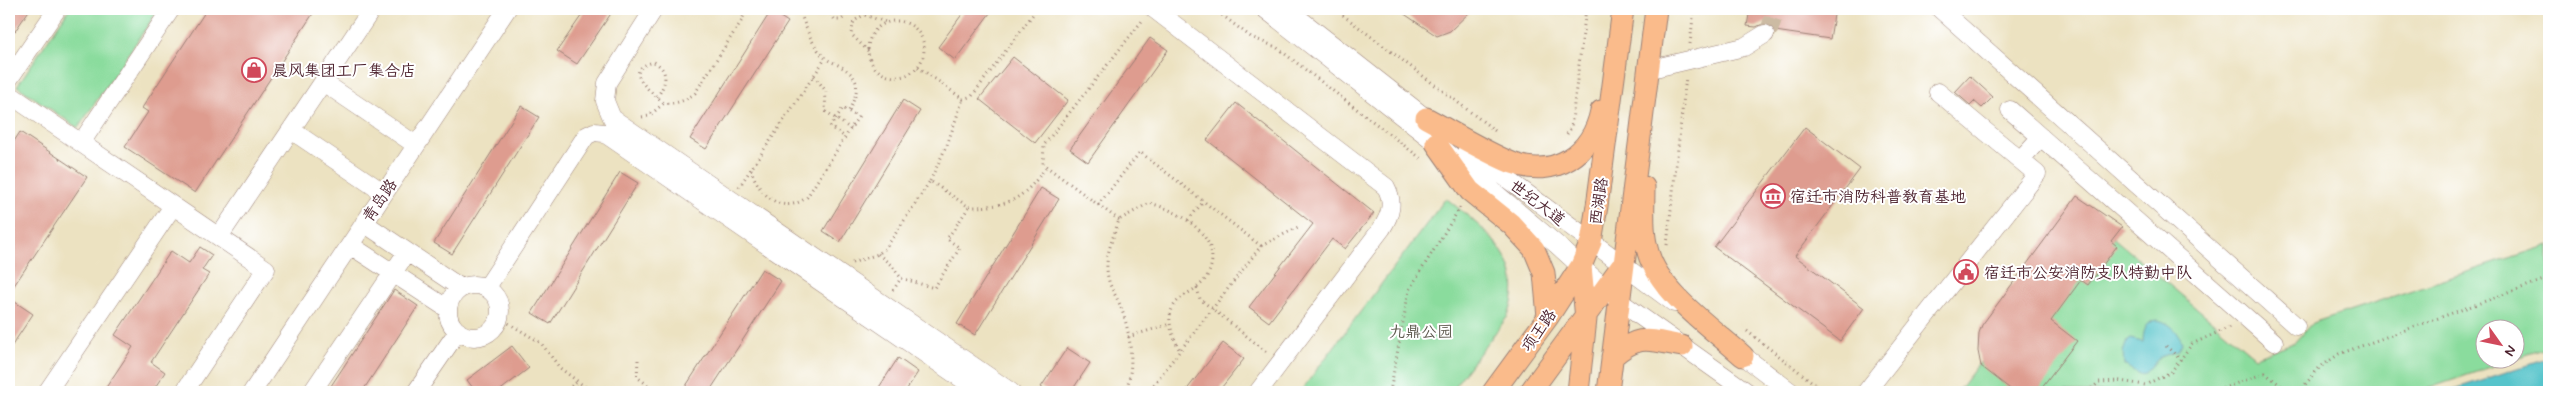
<svg xmlns="http://www.w3.org/2000/svg" width="2558" height="401" font-family="Mynerve,'LXGW WenKai TC',sans-serif">
	<style>
		.green { fill: #8adc9d; stroke: #6a7e64; fill-rule: evenodd }
		.water { fill: #57c4cb; stroke: #50727b }
		.building { fill: #de9c8f }
		.lines { fill: none; stroke-linecap: round; stroke-linejoin: round }
		.minor-tunnel { stroke: #ccbba3; stroke-width: 18; stroke-dasharray: 18 9; stroke-linecap: butt }
		.minor-casing { stroke: #9b8076; stroke-width: 19 }
		.major-casing { stroke: #9b8076; stroke-width: 23 }
		.path { stroke: #9b8076; stroke-width: 3; stroke-dasharray: 1 4; stroke-linecap: butt }
		.minor { stroke: #fff; stroke-width: 18 }
		.major { stroke: #fabb8b; stroke-width: 21 }
		.labels { text-anchor: middle; stroke-width: 4; stroke-linejoin: round; paint-order: stroke }
		.poi-label { font-size: 16px; fill: #4a1f2b; stroke: #fff; text-anchor: start }
		.street-label { font-size: 16px; fill: #4a1f2b; stroke: #fff }
		.park-label { font-size: 16px; fill: #5d584d; stroke: #fff }
	</style>
	<rect width="100%" height="100%" fill="#fff"/>
	<filter id="ink" filterUnits="userSpaceOnUse"><feTurbulence type="fractalNoise" baseFrequency=".02" numOctaves="2"/><feDisplacementMap in="SourceGraphic" scale="10" xChannelSelector="R" yChannelSelector="G"/><feConvolveMatrix kernelMatrix="1 2 1 2 8 2 1 2 1" color-interpolation-filters="sRGB"/></filter>
	<filter id="wash" filterUnits="userSpaceOnUse"><feTurbulence type="fractalNoise" baseFrequency=".0096" numOctaves="4" result="noise"/><feDisplacementMap in="SourceGraphic" scale="20" xChannelSelector="R" yChannelSelector="G"/><feGaussianBlur stdDeviation="1.12" result="paint"/><feColorMatrix in="noise" values="0 0 0 0 0 0 0 0 0 0 0 0 0 0 0 0 0 1.4 0 .05"/><feComposite in="paint" operator="in"/></filter>
	<g filter="url(#wash)">
		<rect width="100%" height="100%" fill="#ece2c1"/>
		<path class="green" d="M69,9H159L78,128L17,86Z
			M1446,198C1483,229 1530,260 1508,316L1450,392H1300Z
			M2091,219L2255,357L2295,342L2312,323L2549,245V347L2418,392H1957ZM2486,328H2516V358H2486Z"/>
		<path class="water" d="M2158,320C2170,323 2179,331 2182,343L2178,351L2160,357L2145,373L2139,374L2124,365L2123,352L2127,341L2130,339L2143,342C2143,331 2146,321 2158,320Z
			M2549,358V392H2445L2543,360Z"/>
		<g id="blocks">
			<path class="building" d="M9,9H30L9,40Z
				M207,9H316L195,193L125,147L148,112L142,108Z
				M586,9H614L577,64L557,51Z
				M966,9H993L955,60L938,47Z
				M1397,9H1473L1450,31L1437,36Z
				M1750,9H1835L1830,39L1775,31L1770,25L1765,23L1756,27L1747,26Z
				M771,11L788,22L706,149L690,139Z
				M1150,38L1168,50L1088,162L1070,149Z
				M1013,57L1068,100L1035,143L979,99Z
				M1970,76L1993,97L1982,108L1974,101L1970,105L1955,92Z
				M903,100L920,111L840,242L823,231Z
				M1236,103L1374,213L1345,249L1332,239L1269,322L1249,307L1313,224L1207,140Z
				M521,106L539,117L452,254L434,243Z
				M1805,127L1860,169L1795,256L1864,308L1840,341L1714,247Z
				M20,132L87,177L9,293V149Z
				M620,172L638,183L550,324L532,313Z
				M1041,188L1059,199L975,335L957,324Z
				M2077,196L2122,227L2111,241L2117,246L2088,285L2081,280L2051,321L2077,341L2038,392H2014L1981,366L1978,351L1979,333L1982,325Z
				M200,247L212,255L202,270L209,274L151,362L165,372L152,392H103L133,347L115,335L171,251L189,263Z
				M762,269L781,281L709,392H682Z
				M394,290L418,306L362,392H327Z
				M9,298L33,314L9,350Z
				M1223,343L1244,359L1218,392H1185Z
				M512,346L529,368L498,392H476L467,380Z
				M1067,348L1090,363L1071,392H1048L1041,387Z
				M898,358L918,372L905,392H876Z"/>
		</g>
	</g>
	<g filter="url(#ink)">
		<use href="#blocks" fill-opacity="0" stroke="#9b8076" stroke-width="1"/>
		<g class="lines">
			<path class="minor-tunnel" d="M1765,34L1770,28L1776,9"/>
			<defs>
				<path id="minor" d="M654,9L607,83L605,101L612,118L1011,392
					M1154,9L1386,187C1394,202 1391,214 1382,228L1258,392
					M1265,9L1436,143L1556,244L1619,301L1747,392
					M1287,9L1436,126
					M1940,9L2296,326
					M1651,69L1744,47L1765,34
					M9,79L57,9
					M323,82L416,145
					M9,94L266,269L184,392
					M2010,110L2274,342
					M291,130L384,193
					M81,143L171,9
					M1467,149L1674,303
					M2020,160L2041,137
					M364,223L461,288
					M219,237L372,9
					M350,245L448,309
					M448 311a26 26 0 1 1 52 0a26 26 0 1 1-52 0Z
					M487,287L586,136L594,132L604,133L981,392
					M1733,348L1791,392
					M47,392L173,206
					M252,392L507,9
					M312,392L407,252
					M416,392L458,331
					M1866,392L2037,174L1938,92"/>
				<path id="major" d="M1426,118C1454,133 1483,151 1512,163C1555,179 1592,154 1601,111
					M1436,143L1470,191L1511,224L1534,249L1544,273L1548,317
					M1644,187C1644,209 1642,232 1648,252C1659,292 1712,328 1743,356
					M1612,357C1639,333 1649,340 1682,346
					M1493,392L1548,317L1581,266
					M1530,392L1621,267
					M1578,392L1586,319L1581,266L1591,242L1597,206L1623,9
					M1608,392L1656,9"/>
			</defs>
			<use href="#minor" class="minor-casing"/>
			<use href="#major" class="major-casing"/>
			<path class="path" d="M799,9C805,25 811,44 824,57C828,61 835,63 840,66C863,79 858,91 849,111
				M832,9L831,14L835,20H841L846,16
				M846,9V16
				M1214,9L1251,37L1276,47L1423,160
				M1335,9L1498,133
				M868 49a28 28 0 1 1 56 0a28 28 0 1 1-56 0Z
				M1690,44L1694,9
				M868,51L851,34L854,21L864,15L886,22
				M918,67L963,99L972,96L1037,9
				M814,76L826,91L825,111L851,129
				M657,97C666,84 670,71 654,62C619,70 652,92 664,103C677,104 685,101 695,93L742,20L746,9
				M642,117L649,116L664,103
				M1567,134L1571,128L1586,9
				M751,169C758,194 782,217 807,197L858,117L843,108L830,127L845,137
				M930,181L947,145L963,99
				M739,187L825,59
				M1098,205L1140,152L1261,246L1148,392
				M969,207C1011,207 1023,199 1047,166
				M1119,220L1043,164L1044,145L1142,21
				M1188,220L1204,201
				M1667,245L1686,77
				M1261,246L1300,226
				M878,254L892,266L901,278
				M852,263L878,254L886,248L930,181L969,207L947,239L960,248L934,288L901,278L892,292
				M1197,288L1200,299L1268,353
				M500,318L541,343L560,368L592,392
				M1747,331L1825,392
				M1128,337L1170,324
				M2166,346L2181,360
				M638,360L637,377L657,392
				M563,392L577,382
				M1125,392C1136,367 1130,330 1120,305C1114,291 1108,286 1107,269C1106,253 1114,235 1119,220L1149,203C1180,210 1229,240 1206,278C1198,291 1181,293 1173,307C1165,321 1174,338 1180,351
				M1390,392L1409,290L1461,206
				M2088,392L2099,382L2120,381L2145,385L2171,372L2192,344L2232,326
				M2213,392L2265,373L2289,392
				M2299,392L2319,368L2339,354L2549,278"/>
			<use href="#minor" class="minor"/>
			<use href="#major" class="major"/>
		</g>
	</g>
	<defs>
		<symbol id="shop-ring" viewBox="-11 -11 22 22"><circle r="9.5" fill="#fff" stroke="#d1495b" stroke-width="1.5"/><path d="M-5-2.5h2.3a2.7 3.5 0 0 1 5.4 0H5L5.5 6h-11ZM-1.5-2.5h3a1.5 2.3 0 0 0-3 0Z" fill="#d1495b"/></symbol>
		<symbol id="museum-ring" viewBox="-11 -11 22 22"><circle r="9.5" fill="#fff" stroke="#d1495b" stroke-width="1.5"/><path d="M0-6L6-3V-2H-6V-3ZM-5-1h2V3h-2ZM-1-1h2V3h-2ZM3-1h2V3H3ZM-6 4H6V6H-6Z" fill="#d1495b"/></symbol>
		<symbol id="civic-ring" viewBox="-11 -11 22 22"><circle r="9.5" fill="#fff" stroke="#d1495b" stroke-width="1.5"/><path d="M-.6-6.5H3V-4.5H.6V-3L4-1V1h2V6H-6V1h2V-1L-.6-3ZM-1.2 2.5V6h2.4V2.5Z" fill="#d1495b"/></symbol>
	</defs>
	<g fill-rule="evenodd">
		<use href="#shop-ring" x="240" y="56" width="28" height="28"/>
		<use href="#museum-ring" x="1759" y="182" width="28" height="28"/>
		<use href="#civic-ring" x="1952" y="258" width="28" height="28"/>
	</g>
	<g class="labels">
		<g class="poi-label">
			<text x="272" y="76">晨风集团工厂集合店</text>
			<text x="1790" y="202">宿迁市消防科普教育基地</text>
			<text x="1984" y="278">宿迁市公安消防支队特勤中队</text>
		</g>
		<g class="street-label">
			<text transform="translate(379 200) rotate(-56)" y="6">青岛路</text>
			<text transform="translate(1598 201) rotate(-82)" y="6">西湖路</text>
			<text transform="translate(1538 202) rotate(37)" y="6">世纪大道</text>
			<text transform="translate(1538 330) rotate(-55)" y="6">项王路</text>
		</g>
		<g class="park-label">
			<text x="1421" y="337">九鼎公园</text>
		</g>
	</g>
	<rect width="2558" height="401" fill="none" stroke="#fff" stroke-width="30"/>
	<g transform="translate(2500 344) rotate(123)"><circle r="24" fill="#ffffff" stroke="#b7a5aa"/>
	<path d="M0-4L9 19L0 12L-9 19Z" fill="#d1495b"/>
	<text y="-8" font-size="14" font-weight="bold" text-anchor="middle" fill="#4a1f2b">N</text>
	</g>
</svg>
